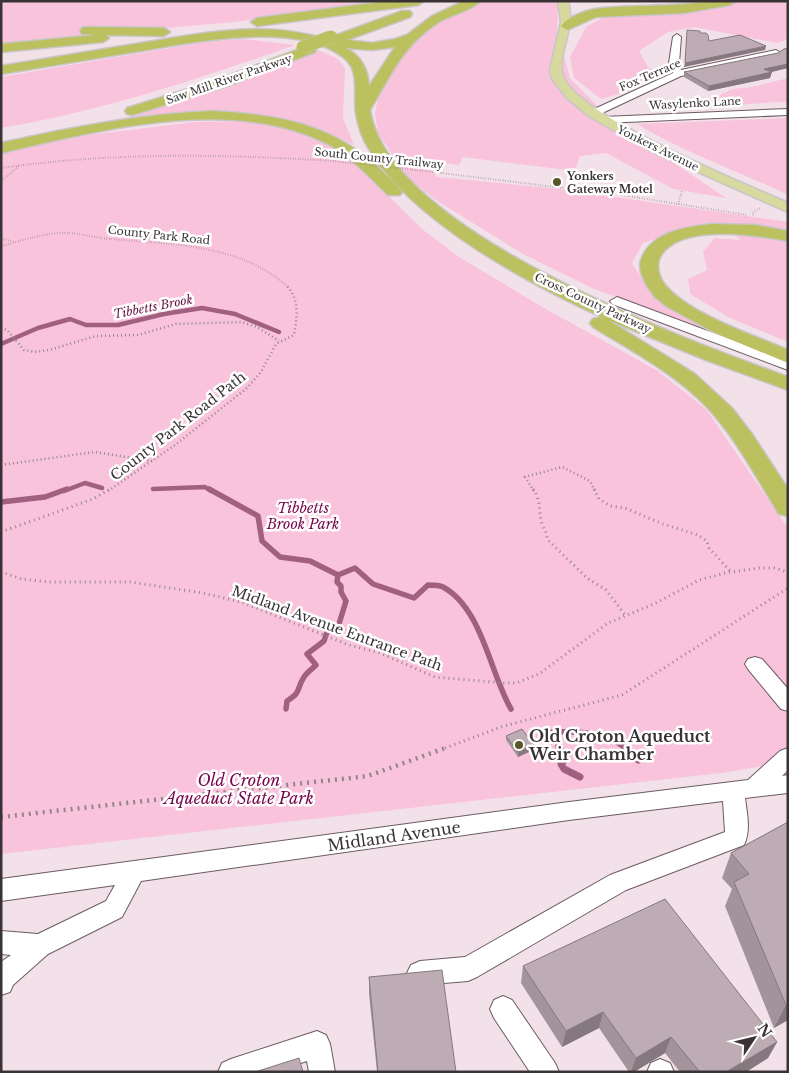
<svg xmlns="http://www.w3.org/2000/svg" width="789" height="1073" font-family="'Libre Baskerville',serif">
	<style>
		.green { fill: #f9c3db }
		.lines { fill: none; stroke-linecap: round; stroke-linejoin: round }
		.stream-far2 { stroke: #a16080; stroke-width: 4.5 }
		.stream-far1 { stroke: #a16080; stroke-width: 5.5 }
		.stream { stroke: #a16080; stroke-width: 7 }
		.minor-casing { stroke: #6b5b62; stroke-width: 2 }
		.major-casing { stroke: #c8c6c7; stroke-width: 3 }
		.highway-casing { stroke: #c8c6c7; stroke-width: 3 }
		.path-far3 { stroke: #92868b; stroke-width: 2; stroke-dasharray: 0.5 2; stroke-linecap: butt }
		.path-far2 { stroke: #92868b; stroke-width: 2.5; stroke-dasharray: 1 3; stroke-linecap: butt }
		.path-far1 { stroke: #92868b; stroke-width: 3; stroke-dasharray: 1 4; stroke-linecap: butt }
		.path { stroke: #92868b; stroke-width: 4.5; stroke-dasharray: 2 5; stroke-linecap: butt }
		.minor { fill: #fff; fill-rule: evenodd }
		.major { fill: #d7d99e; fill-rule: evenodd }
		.highway { fill: #bdc05e; fill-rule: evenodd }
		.highway-bridge-casing { stroke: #c8c6c7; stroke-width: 14; stroke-linecap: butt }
		.path-bridge { stroke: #92868b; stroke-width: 2; stroke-dasharray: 0.5 2; stroke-linecap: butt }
		.highway-bridge { stroke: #bdc05e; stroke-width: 13 }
		.wall { fill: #a3949b }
		.shaded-wall { fill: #85787e }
		.building { fill: #beacb4; stroke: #85787e }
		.poi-dot { fill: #585926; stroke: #fff; stroke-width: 2 }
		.labels { text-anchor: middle; stroke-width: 5; stroke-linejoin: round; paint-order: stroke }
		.far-street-label { font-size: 11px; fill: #3a3336; stroke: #fff }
		.far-poi-label { font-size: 11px; font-weight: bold; fill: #3a3336; stroke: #fff; text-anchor: start }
		.far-water-label { font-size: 12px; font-style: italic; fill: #661544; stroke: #fff }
		.street-label { font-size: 14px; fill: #3a3336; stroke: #fff }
		.park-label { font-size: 14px; font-style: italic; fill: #78064e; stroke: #fff }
		.near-poi-label { font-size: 16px; font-weight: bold; fill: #3a3336; stroke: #fff; text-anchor: start }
		.near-park-label { font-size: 16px; font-style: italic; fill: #78064e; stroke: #fff }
		.near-street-label { font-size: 16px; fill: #3a3336; stroke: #fff }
	</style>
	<rect width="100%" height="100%" fill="#f3e1e9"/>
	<path class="green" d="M1,1H387L234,22L1,43Z
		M481,1H558L557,31L570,78L611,120L726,198L673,189L606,153L580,156L575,171L463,157L459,165L435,162L430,169L438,177L560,189L788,222V342L730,318L690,294L688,279L707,270L703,252L715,238L741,240L723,226L690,228L643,243L632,263L654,298L703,328L594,289L523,254L436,200L408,178L378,133L375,114L380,87L394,60L441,18Z
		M735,1H788V39L777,43L694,27L668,32L639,51L648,67L659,77L626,92L601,99L574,78L570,57L586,27L604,17L714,9Z
		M242,39L295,45C198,79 103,111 1,128V77L198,43Z
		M318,50L338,59L345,68L343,118L354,145C282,106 199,111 120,120L208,92Z
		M788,78V102C750,102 713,110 674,106L708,100L733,89L752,87Z
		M788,118V195C738,171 685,153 637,124Z
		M264,121L309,133L328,143L361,169L422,229L459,257L544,308L658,371L706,409L785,524L788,522V762L721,773L1,854V151L81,136L194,122Z"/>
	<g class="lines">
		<path class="stream-far2" d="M1,344L38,328L70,319L86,325H118L164,314L202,308L235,314L279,332
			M153,489L205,487L211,491
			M64,491L85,483L102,488"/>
		<path class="stream-far1" d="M209,489L258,516L262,541L280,557L310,561L338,575L355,568L373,584L414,598L428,585C433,585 439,585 443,587C482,608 490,673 511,709
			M1,502L45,497L67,489
			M286,709L287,701C302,692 296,689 304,677C307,672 312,669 316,665L307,654L324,641L327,632L339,624L346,601L341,592V586L337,582L338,575
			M560,748L551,732C573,731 608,732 625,748"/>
		<path class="stream" d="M559,747L566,758L561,764L564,769L580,777
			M624,747L638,760"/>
		<defs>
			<path id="minor" d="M677,34L681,37L679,63L681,70L776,50L781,53L776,56L681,76L598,115H590V111L673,73L669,63L673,37Z
				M788,109V115L603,123L598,120L603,117Z
				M617,297L788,361V370L612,304L610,301Z
				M755,657L762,659L788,689V711L781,709L748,669L745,664L748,659Z
				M788,748V770L782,776L788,775V793L745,798C747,814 751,830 744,845L626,890L477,977L468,981L420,985L411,981L407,973L411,965L420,961L465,957L610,875L725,832L723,801L569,820L141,881L122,917L48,954L13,985L10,992L1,995V962L11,955L1,954V931L38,934L106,901L115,885L1,901V879L569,802L748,780L780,751Z
				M503,996L512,1000L555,1063L559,1072H530L494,1018L490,1009L494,1000Z
				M317,1031L326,1035L330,1044L335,1072H309L307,1061L273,1072H218L222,1063L231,1059Z
				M660,1059L670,1063L674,1072H647L651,1063Z"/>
			<path id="major" d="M558,1H568C576,31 556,54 563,76C576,116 746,184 788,203V212L657,154L590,117L567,98L552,79L550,70L561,22Z"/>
			<path id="highway" d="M389,1H424L418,5L257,26L251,22L257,18Z
				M464,1H481C472,10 451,15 439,22C403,45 391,75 370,110C388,231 684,339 788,377V390L706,360L608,320L695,374L732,408L752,434L788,489V516L779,514C756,477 736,438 706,406C674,373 632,351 593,327L590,323L593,319L600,317L606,319C529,284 413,222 369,149C362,138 358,126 356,113C353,94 361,70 343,57C293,19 185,44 128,53C86,60 44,67 1,74V66C44,59 86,52 129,45C195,35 263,18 328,40L334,36L402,11H410L412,14L410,17L347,40L372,43L395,39L407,35L432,16ZM395,47L369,86C368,69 361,56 346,48L372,50Z
				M708,1H736L730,5L684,13L596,17L567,30L561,26C568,17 584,11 595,9C633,4 671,8 708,1Z
				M86,27L164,28L170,32L164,36L106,35L109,38L103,42L1,52V44L96,35L82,34L80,31L82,28Z
				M310,45L316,49L315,52L227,86L132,115L127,114L125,111L127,108L217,80Z
				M213,111C277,115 329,123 378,167C386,175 396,183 402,192L400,195H388C370,178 351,156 328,144C232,95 101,130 1,153V143C72,127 141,114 213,111Z
				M712,224L755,225L788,231V241C755,235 683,223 661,255C655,265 659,279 667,287C692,315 753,335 788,350V363L715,333L666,306L655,297L647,286L641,273L640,264C647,232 686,227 712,224Z"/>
		</defs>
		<use href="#minor" class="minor-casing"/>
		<use href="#major" class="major-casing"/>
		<use href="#highway" class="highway-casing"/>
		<path class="path-far3" d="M1,168C112,152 222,154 333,161
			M441,173L621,195L748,215
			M1,181L19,166
			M678,204L682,191
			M753,215L754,211L761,208
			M1,238L14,242
			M1,246C21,241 40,234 61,233C78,232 94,238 110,239C170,244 241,244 288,287"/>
		<path class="path-far2" d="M1,328L7,330L24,350L35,352L49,350L96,336L138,335L176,324L241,322L257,327L279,341
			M1,465L95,452L152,461
			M108,491L175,445L247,388L261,372L276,344L294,335C297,318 300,300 287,286
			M534,491L525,477L562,467L590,481L595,491"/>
		<path class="path-far1" d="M533,489C542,502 538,511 542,524C544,530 547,532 547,539L587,578L606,590L625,615
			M594,489L599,499L610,506L625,508L663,524L698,535L707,541L709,548L731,572
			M1,532L93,499L110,489
			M1,572L22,579L49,582H130L203,593L241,602L349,645L380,653L435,677L504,683H516L539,674L608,623L654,604L699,580L725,573L759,568H774L788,572
			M445,748L504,726L622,695L788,588"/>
		<path class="path" d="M1,817L368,776L448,747"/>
		<use href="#minor" class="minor"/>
		<use href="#major" class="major"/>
		<use href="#highway" class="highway"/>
		<defs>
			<path id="highway-bridge" d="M303,47L331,37"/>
		</defs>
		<use href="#highway-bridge" class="highway-bridge-casing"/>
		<path class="path-bridge" d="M333,161L441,173"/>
		<use href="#highway-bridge" class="highway-bridge"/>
	</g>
	<path class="wall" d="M788,48V68L771,72L770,78L708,91L684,77V72L778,53Z
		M506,736L534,745L533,750L518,757L506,740Z
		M788,822V1020L774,1028L725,906L732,889L722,878L731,853Z
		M523,966L777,1042L768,1058L746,1072H680L665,1053L634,1072H629L599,1028L562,1047L521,983Z
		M369,977L456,1072H377L369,994Z"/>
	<path class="shaded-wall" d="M766,46L765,50L684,67L685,63Z
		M788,64V68L763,74L764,69Z
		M772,72L770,78L708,91L709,86Z
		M534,745L533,750L518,757V752Z
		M788,1004V1020L774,1028L786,1005Z
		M603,1012L599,1028L562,1047L566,1031Z
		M671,1037L665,1053L634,1072H631L636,1058Z
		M777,1042L768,1058L746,1072H726Z"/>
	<path class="building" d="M687,30L700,31V33H706L708,35L709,41L740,35L766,46L685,63Z
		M788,48V64L764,69L772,72L709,86L684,72L778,53L784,49Z
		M522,729L534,745L518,752L506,736Z
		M788,822V1004L786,1005L734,882L749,874L731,853Z
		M665,899L777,1042L726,1072H700L671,1037L636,1058L603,1012L566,1031L523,966Z
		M442,970L456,1072H378L369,977Z
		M299,1058L303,1072H255Z"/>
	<g class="poi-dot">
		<circle cx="557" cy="182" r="5"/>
		<circle cx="519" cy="745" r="5"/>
	</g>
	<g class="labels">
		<g class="far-street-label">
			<text transform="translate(650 75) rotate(-23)" y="4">Fox Terrace</text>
			<text transform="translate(229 79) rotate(-19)" y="4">Saw Mill River Parkway</text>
			<text transform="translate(695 103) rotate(-3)" y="4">Wasylenko Lane</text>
			<text transform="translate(658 148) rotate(26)" y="4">Yonkers Avenue</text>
			<text transform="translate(379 158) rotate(6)" y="4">South County Trailway</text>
			<text transform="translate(159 235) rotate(6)" y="4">County Park Road</text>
			<text transform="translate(593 303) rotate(25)" y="4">Cross County Parkway</text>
		</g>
		<g class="far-poi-label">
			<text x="567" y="180">Yonkers<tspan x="567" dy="13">Gateway Motel</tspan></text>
		</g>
		<g class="far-water-label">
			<text transform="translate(153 307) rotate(-11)" y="4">Tibbetts Brook</text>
		</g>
		<g class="street-label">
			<text transform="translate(178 426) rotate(-38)" y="5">County Park Road Path</text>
			<text transform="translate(337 628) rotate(20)" y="5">Midland Avenue Entrance Path</text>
		</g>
		<g class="park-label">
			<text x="303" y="513">Tibbetts<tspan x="303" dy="16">Brook Park</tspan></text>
		</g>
		<g class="near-poi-label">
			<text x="529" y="742">Old Croton Aqueduct<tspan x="529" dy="18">Weir Chamber</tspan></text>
		</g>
		<g class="near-park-label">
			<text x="239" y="786">Old Croton<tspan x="239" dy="18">Aqueduct State Park</tspan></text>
		</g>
		<g class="near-street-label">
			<text transform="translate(394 836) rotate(-8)" y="6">Midland Avenue</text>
		</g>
	</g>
	<rect width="789" height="1073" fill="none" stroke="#3a3336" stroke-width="5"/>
	<g transform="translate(754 1038) rotate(55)" stroke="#ffffff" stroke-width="4" paint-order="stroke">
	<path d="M0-4L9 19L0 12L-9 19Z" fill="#3a3336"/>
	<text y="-8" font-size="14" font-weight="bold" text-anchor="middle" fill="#3a3336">N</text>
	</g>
</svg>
